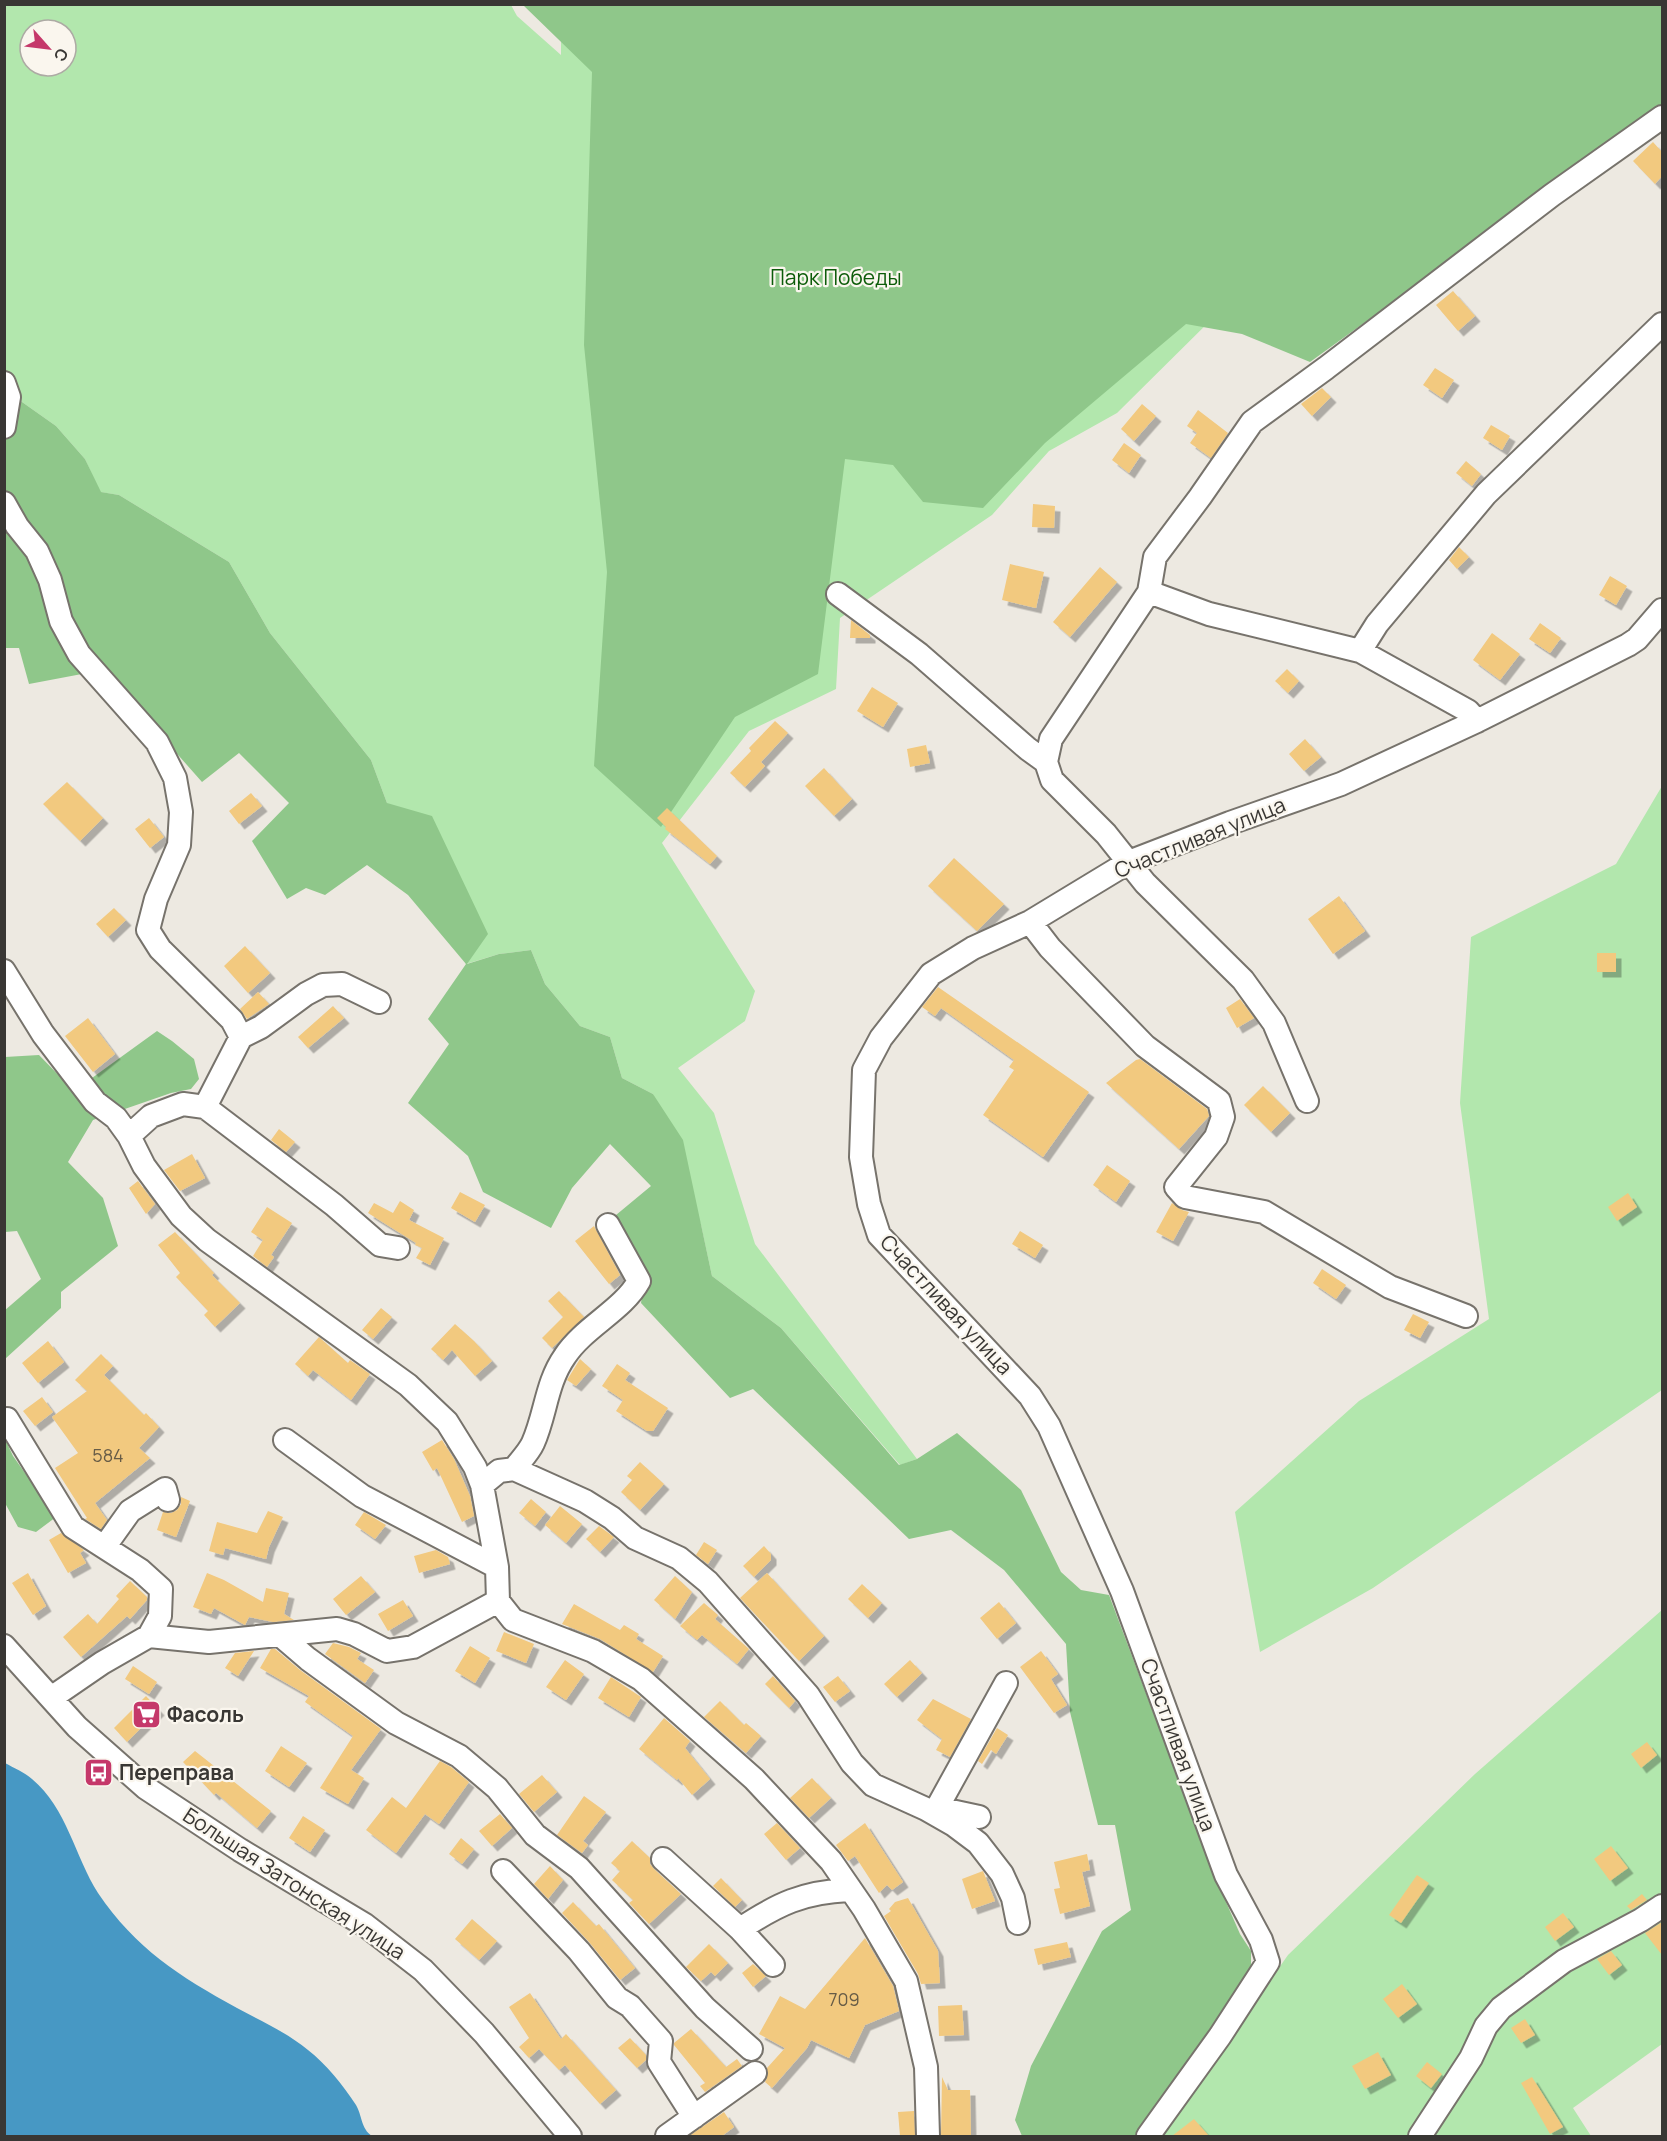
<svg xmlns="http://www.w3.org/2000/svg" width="1667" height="2141" font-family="Manrope,sans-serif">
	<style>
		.green { fill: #b2e7ad; fill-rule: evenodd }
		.forest { fill: #8fc78a }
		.water { fill: #4798c4 }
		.building { fill: #f2c97f; filter: url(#shadow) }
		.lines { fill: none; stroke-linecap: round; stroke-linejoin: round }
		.minor-casing { stroke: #77736c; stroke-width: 26 }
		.minor { stroke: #fff; stroke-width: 22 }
		.labels { text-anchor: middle; stroke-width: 4.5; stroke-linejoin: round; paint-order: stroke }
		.number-label { font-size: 18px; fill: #675c47 }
		.park-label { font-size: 21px; fill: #0c5c09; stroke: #faf6ee }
		.street-label { font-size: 21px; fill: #393734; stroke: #faf6ee }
		.poi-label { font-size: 21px; font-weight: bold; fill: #393734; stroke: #faf6ee; text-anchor: start }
	</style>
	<defs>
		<filter id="shadow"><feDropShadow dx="5.5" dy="5.5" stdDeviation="0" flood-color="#0004"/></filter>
	</defs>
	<rect width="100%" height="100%" fill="#ede9e1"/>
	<path class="green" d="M4,5H511L517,16L561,55V22L1662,5L1223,308L1117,413L1049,451L992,515L840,618L836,689L749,731L662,843L755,991L745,1021L678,1068L714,1113L755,1244L917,1459L900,1465L781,1328L712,1276L701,1225L653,1094L622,1078L610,1037L580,1026L545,984L531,950L499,954L466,964L387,803L371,760L270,633L229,562L119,495L100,492L85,459L56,426L22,402L5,384ZM30,30H66V66H30Z
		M1662,786V1390L1373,1588L1260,1652L1235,1512L1359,1401L1489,1319L1460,1103L1471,937L1616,864Z
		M1662,1610V2044L1573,2108L1591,2136H1160L1288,1955L1475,1774Z"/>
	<path class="forest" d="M523,5H1662V109L1620,138L1310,362L1242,334L1186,324L1045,443L983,508L923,502L893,465L845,459L818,674L735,717L661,827L594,766L607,572L584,345L592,72Z
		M4,384L22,402L56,426L85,459L101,492L119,495L229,562L270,633L371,760L387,803L432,816L488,934L467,964L499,954L531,950L545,984L580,1026L610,1037L622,1078L653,1094L683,1140L712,1276L781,1328L899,1465L917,1459L957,1433L1021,1490L1061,1572L1081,1590L1109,1595L1216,1879L1240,1934L1251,1951V1968L1138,2136H1022L1015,2120L1031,2066L1102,1931L1131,1910L1115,1825H1098L1070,1712L1066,1644L1004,1570L951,1530L909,1539L753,1389L730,1398L641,1303L645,1275L610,1220L651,1186L610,1144L572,1188L551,1228L483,1192L468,1156L408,1103L449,1044L428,1019L466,964L408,895L367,865L325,895L306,888L287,899L252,841L289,803L239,753L202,782L103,670L29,684L19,648H5Z
		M157,1031L172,1041L194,1059L199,1079L191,1089L171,1093L93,1120L68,1162L103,1198L118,1246L61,1292V1308L5,1359L4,1311L41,1279L17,1231L5,1232V1057L39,1055L74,1091Z
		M4,1437L13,1456L56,1517L36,1532L18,1527L5,1503Z"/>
	<path class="water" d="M5,1763C14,1768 24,1772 32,1779C67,1808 75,1857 98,1893C136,1949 179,1976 237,2008C261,2021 286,2032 308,2050C326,2064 343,2085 356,2105C362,2115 361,2129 372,2136H5Z"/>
	<path class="building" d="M1653,142L1662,152V176L1655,184L1633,161Z
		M1453,291L1475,316L1458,331L1436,305Z
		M1435,368L1454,380L1442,398L1423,385Z
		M1322,388L1331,397L1312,416L1301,404Z
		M1142,404L1156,416L1134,441L1121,429Z
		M1198,410L1228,433L1211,458L1190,443L1197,433L1187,426Z
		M1491,425L1510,436L1502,450L1483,438Z
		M1124,443L1141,455L1129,473L1112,460Z
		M1466,461L1481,474L1472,486L1456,473Z
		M1033,504L1055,506L1054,528L1032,527Z
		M1459,547L1469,557L1457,569L1449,560Z
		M1010,564L1044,572L1036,608L1002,600Z
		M1100,567L1117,582L1070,637L1053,622Z
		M1610,576L1627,586L1616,605L1599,595Z
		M851,620L870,635V638H850Z
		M1540,623L1561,638L1550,653L1529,639Z
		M1492,633L1520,654L1500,680L1473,660Z
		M1287,669L1299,681L1288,693L1275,681Z
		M872,687L898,703L883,727L857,711Z
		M775,721L788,733L761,762L765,766L745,787L730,773L751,751L749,748Z
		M1305,739L1321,757L1304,771L1289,754Z
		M926,745L930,763L910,767L907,749Z
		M824,768L852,799L834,816L805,786Z
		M67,782L103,818L80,841L43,804Z
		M251,793L262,806L239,824L229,811Z
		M667,808L717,856L710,864L665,829L666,827L657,818Z
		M149,818L164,837L150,848L135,829Z
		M954,858L1004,904L977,931L928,886Z
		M1339,896L1365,931L1333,954L1308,919Z
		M114,908L126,920L108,937L96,924Z
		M245,946L270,973L248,993L224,966Z
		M1597,953H1616V972H1597Z
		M938,987L1089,1092L1043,1157L983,1115L1014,1070L1009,1067L1014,1060L941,1008L935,1016L922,1007Z
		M258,992L269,1004L247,1019L240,1009Z
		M1240,999L1254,1018L1237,1028L1226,1008Z
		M333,1006L344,1018L308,1048L298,1037Z
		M88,1018L115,1054L93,1072L65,1036Z
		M1140,1059L1207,1109L1209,1116L1179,1149L1106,1083L1136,1060Z
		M1263,1086L1290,1113L1271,1132L1244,1105Z
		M279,1129L295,1142L286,1152L271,1140Z
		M192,1154L205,1178L180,1191L164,1170Z
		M1107,1165L1130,1181L1116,1202L1093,1185Z
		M138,1181L155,1204L146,1214L129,1188Z
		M460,1192L485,1205L475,1222L451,1208Z
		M1628,1193L1637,1207L1617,1221L1608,1207Z
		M400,1201L414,1210L409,1220L444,1238L430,1265L416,1258L422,1248L415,1245L416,1243L368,1213L374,1203L393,1213Z
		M1172,1203L1182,1210L1189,1212L1173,1241L1156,1232Z
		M267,1207L292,1223L271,1255L274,1257L267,1267L253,1256L263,1240L251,1232Z
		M594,1226L620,1275L609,1284L575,1241Z
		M1020,1231L1043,1245L1035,1258L1012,1244Z
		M175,1232L214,1273L212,1275L240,1303L215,1327L204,1315L208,1311L176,1277L180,1273L158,1245Z
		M1322,1269L1346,1285L1336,1299L1313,1283Z
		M559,1291L584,1317L552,1348L542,1338L563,1317L548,1301Z
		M381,1308L392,1317L373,1339L362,1330Z
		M1413,1314L1429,1322L1420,1338L1404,1330Z
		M455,1324L474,1341L492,1361L475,1376L452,1350L443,1360L431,1349Z
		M319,1337L348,1363L350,1360L370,1374L351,1400L313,1370L308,1376L295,1364Z
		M48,1341L64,1362L38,1383L22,1363Z
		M101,1354L113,1366L104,1375L144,1415L146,1413L159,1427L139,1448L150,1458L95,1503L107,1520L101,1529L85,1519L87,1518L55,1468L78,1453L52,1417L87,1391L75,1380Z
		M580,1359L591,1369L576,1386L567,1380Z
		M617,1364L630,1373L625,1380L668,1408L653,1431H647L616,1411L623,1400L602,1386Z
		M42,1397L53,1412L35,1426L23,1411Z
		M442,1440L454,1459L470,1496L474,1516L462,1522L437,1468L433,1471L422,1452Z
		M640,1462L664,1484L640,1510L621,1492L632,1480L627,1476Z
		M181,1497L190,1501L176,1537L157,1530L163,1512L171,1513L177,1510L181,1504Z
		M531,1499L546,1512L535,1526L519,1513Z
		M560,1506L582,1524L566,1543L545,1525Z
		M268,1511L283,1517L269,1547L266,1559L225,1548L223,1555L209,1551L217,1522L257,1533Z
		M364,1512L386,1525L375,1539L355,1525Z
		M599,1526L614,1537L600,1552L586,1539Z
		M61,1533L84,1550L80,1553L86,1563L68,1573L49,1540Z
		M704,1542L717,1550L708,1564L696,1555Z
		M764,1546L771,1554V1560L754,1577L743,1566Z
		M436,1550L448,1557L450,1564L419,1573L414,1556Z
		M28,1573L46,1606L33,1615L12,1583Z
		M207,1573L224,1580L263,1602L266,1588L289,1593L284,1614L294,1620L273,1622L249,1617L245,1625L214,1608L211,1614L193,1607Z
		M767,1573L824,1636L799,1661L740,1598Z
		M361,1576L375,1592L346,1615L333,1599Z
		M675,1576L692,1592L675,1619L654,1600Z
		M130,1581L147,1597V1600L130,1619L127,1616L81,1657L63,1637L88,1614L97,1624L119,1599L116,1596Z
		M862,1584L882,1603L868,1618L848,1599Z
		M403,1600L413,1616L388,1631L378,1614Z
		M999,1602L1016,1623L997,1639L980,1618Z
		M704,1603L718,1615L715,1619L749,1649L737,1664L702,1635L697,1640L680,1626Z
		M574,1604L620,1630L624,1625L639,1634L636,1639L663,1656L653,1672L600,1639L562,1624Z
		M504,1632L534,1644L526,1663L496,1651Z
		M333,1643L349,1647L361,1653L357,1659L374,1670L365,1683L325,1654Z
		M470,1646L490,1658L475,1683L455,1671Z
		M271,1649H275L300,1670L381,1729L351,1770L364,1778L348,1804L320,1788L353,1736L305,1702L309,1696L260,1668Z
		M254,1651L238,1676L225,1668L235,1653Z
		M1041,1651L1058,1674L1051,1679L1067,1705L1054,1713L1020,1667Z
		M565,1660L584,1674L566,1700L546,1687Z
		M910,1660L922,1673L897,1697L884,1684Z
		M133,1666L157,1682L149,1694L125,1679Z
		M773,1676L795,1701L789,1708L765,1684Z
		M838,1676L850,1691L835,1702L823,1687Z
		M611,1677L641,1697L629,1717L598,1698Z
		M146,1696L159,1710L127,1742L114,1728Z
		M933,1699L971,1719L950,1757L936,1750L942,1739L917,1720Z
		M720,1701L744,1725L746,1723L761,1736L746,1753L704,1717Z
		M664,1718L690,1741L685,1748L710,1779L692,1795L678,1778L677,1780L639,1749Z
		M997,1728L1008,1735L996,1754L991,1750L982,1764L978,1761Z
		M1647,1742L1657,1755L1641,1768L1631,1754Z
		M281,1746L307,1763L289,1787L265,1771Z
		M195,1751L271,1811L257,1828L216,1793L214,1795L183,1762Z
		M440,1761L451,1767L469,1782L439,1824L425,1814L396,1853L366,1830L392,1797L406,1808Z
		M542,1775L557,1792L534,1812L519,1794Z
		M812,1778L831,1798L809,1818L790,1798Z
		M584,1796L606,1812L583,1841L588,1845L582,1853L557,1835Z
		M500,1814L512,1828L492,1846L479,1831Z
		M303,1816L325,1830L310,1852L289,1838Z
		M777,1823L800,1848L786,1860L764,1834Z
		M865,1823L903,1882L892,1890L887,1885L879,1893L855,1856L848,1861L836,1845Z
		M461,1838L474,1849L462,1864L449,1854Z
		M632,1841L650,1858V1864L654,1869L681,1894L649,1924L629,1903L633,1900L612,1880L620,1871L611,1863Z
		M1611,1846L1628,1868L1610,1881L1594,1859Z
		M1087,1854L1090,1870L1082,1872L1090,1906L1060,1914L1054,1889L1060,1888L1054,1862Z
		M550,1866L563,1880L548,1899L534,1884Z
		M983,1871L995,1901L972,1909L962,1879Z
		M1417,1875L1429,1883L1401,1923L1389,1915Z
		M721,1878L742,1900L735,1907L713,1886Z
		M1642,1894L1647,1900L1631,1910L1627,1906Z
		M908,1898L938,1951L940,1983L921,1984L918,1974L884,1916L891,1911L889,1909L895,1902Z
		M573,1902L596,1926L599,1924L635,1968L620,1980L589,1942L562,1913Z
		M1563,1913L1574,1927L1555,1941L1545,1927Z
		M472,1919L497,1941L479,1960L455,1939Z
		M1662,1922V1955L1645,1933Z
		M865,1938L893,1986L899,2011L865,2025L849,2058L811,2040L807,2048L772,2088L765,2082L767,2078V2068L785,2048L759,2034L780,1996L805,2009Z
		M1067,1942L1071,1957L1038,1965L1034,1949Z
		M709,1944L728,1963L715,1976L711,1972L701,1981L686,1967Z
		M1611,1951L1622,1965L1609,1975L1597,1959Z
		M753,1964L766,1976L753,1987L742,1973Z
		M1402,1984L1417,2004L1398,2018L1383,1999Z
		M530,1993L561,2039L566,2034L616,2090L600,2104L565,2065L559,2070L539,2049L529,2058L519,2047L529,2038L509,2007Z
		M962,2005L964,2035L939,2036L938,2006Z
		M1525,2019L1535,2035L1521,2043L1511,2028Z
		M691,2029L726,2067L737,2059L742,2066L705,2092L700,2086L705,2083L674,2045V2043Z
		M630,2038L646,2055V2060L637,2068L618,2048Z
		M1378,2052L1391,2075L1365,2089L1352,2066Z
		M1427,2062L1442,2074L1431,2088L1416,2076Z
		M942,2077L948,2090H970L971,2136H941Z
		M1532,2077L1563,2127L1550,2134L1521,2083Z
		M914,2111L915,2136H900L898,2112Z
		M724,2112L734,2127L722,2136H689Z
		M1194,2119L1209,2136H1172Z"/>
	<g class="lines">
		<defs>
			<path id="minor" d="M4,383L9,397L4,427
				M4,503L17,526L37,551L50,580L61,621L79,654L157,742L175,778L181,812L179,845L156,899L148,930L160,949L232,1020L241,1037L205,1107
				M1149,592L1209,614L1360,651L1468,711L1477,721
				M838,594L919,654L1028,749L1046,762
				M1360,651L1377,624L1486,494L1662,324
				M1030,922L1050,948L1145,1046L1219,1101L1223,1117L1216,1137L1176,1187L1185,1197L1264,1212L1390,1287L1466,1316
				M4,971L43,1034L95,1102L116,1118L129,1136L144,1166L181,1216L207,1240L408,1385L447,1422L475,1467L482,1485L497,1567L498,1601L513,1620L593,1651L641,1679L754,1779L831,1861L864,1909L906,1981L926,2067L928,2136
				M241,1037L261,1027L306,994L323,985L342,984L379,1002
				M1307,1101L1274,1023L1243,980L1145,883L1106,834L1052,780L1046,762L1051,739L1149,592L1155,557L1200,497L1252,422L1326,368L1552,195L1662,117
				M129,1136L151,1116L183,1104L205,1107L334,1205L380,1245L398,1248
				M7,1419L73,1527L140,1570L161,1589L160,1616L149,1636L102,1663L51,1698
				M285,1440L362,1496L497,1567
				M514,1469C520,1461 529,1452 533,1443C546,1414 546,1383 565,1356C584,1327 623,1310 639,1281L608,1225
				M482,1485L499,1471L514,1469L585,1501L612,1518L635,1538L679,1558L708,1582L808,1695L852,1763L873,1785L926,1809L954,1825L978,1843L1002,1874L1013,1898L1018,1923
				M105,1546L130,1511L165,1489L168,1500
				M280,1635L308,1659L396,1723L459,1756L497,1788L535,1835L579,1868L705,2008L751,2049
				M149,1636L209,1642L337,1629L354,1634L387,1651L413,1647L498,1601
				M4,1646L77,1727L146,1788L240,1850L365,1925L423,1970L484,2033L570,2136
				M937,1808L1006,1683
				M937,1808L979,1817
				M663,1859L740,1929L773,1965
				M503,1871L579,1951L617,1998L630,2006L661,2041L659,2062L694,2117
				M740,1929C778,1904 803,1892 849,1890
				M667,2136L755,2073
				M1148,2136L1220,2036L1268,1962L1261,1940L1226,1875L1122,1591L1049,1426L1030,1396L879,1235L869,1204L861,1157L864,1070L881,1038L931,974L973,948L1030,922L1129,862L1230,823L1341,784L1477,721L1628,645L1637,639L1662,610
				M1420,2136L1471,2058L1486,2026L1501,2008L1564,1961L1641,1920L1662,1906"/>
		</defs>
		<use href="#minor" class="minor-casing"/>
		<use href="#minor" class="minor"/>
	</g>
	<defs>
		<symbol id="supermarket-square" viewBox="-11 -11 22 22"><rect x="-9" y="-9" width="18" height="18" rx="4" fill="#c5386a" stroke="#faf6ee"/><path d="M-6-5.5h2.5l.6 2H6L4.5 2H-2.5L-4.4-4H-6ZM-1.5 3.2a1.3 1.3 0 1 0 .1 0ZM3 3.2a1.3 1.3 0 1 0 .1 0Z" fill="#fff"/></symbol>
		<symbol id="bus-square" viewBox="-11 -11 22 22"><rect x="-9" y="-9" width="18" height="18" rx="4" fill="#c5386a" stroke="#faf6ee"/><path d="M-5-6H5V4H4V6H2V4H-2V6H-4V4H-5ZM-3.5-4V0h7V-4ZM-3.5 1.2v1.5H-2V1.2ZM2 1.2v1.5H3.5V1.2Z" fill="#fff"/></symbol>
	</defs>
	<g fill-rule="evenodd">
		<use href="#supermarket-square" x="130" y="1698" width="33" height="33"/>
		<use href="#bus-square" x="82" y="1756" width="33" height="33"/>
	</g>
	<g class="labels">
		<g class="number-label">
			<text x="108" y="1462">584</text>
			<text x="844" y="2006">709</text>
		</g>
		<g class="park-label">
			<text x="836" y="285">Парк Победы</text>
		</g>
		<g class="street-label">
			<text transform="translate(1200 838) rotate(-22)" y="7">Счастливая улица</text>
			<text transform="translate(946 1305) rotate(47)" y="7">Счастливая улица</text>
			<text transform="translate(1178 1745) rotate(70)" y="7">Счастливая улица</text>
			<text transform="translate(294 1884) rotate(33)" y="7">Большая Затонская улица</text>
		</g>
		<g class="poi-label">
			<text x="167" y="1722">Фасоль</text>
			<text x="119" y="1780">Переправа</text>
		</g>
	</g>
	<rect width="1667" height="2141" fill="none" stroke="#393734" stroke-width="12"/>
	<g transform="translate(48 48) rotate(118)"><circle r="28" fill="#faf6ee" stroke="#adaaa4" stroke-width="1.5"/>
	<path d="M0-4.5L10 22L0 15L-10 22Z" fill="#c5386a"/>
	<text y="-9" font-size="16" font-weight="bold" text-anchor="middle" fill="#393734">С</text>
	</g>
</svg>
